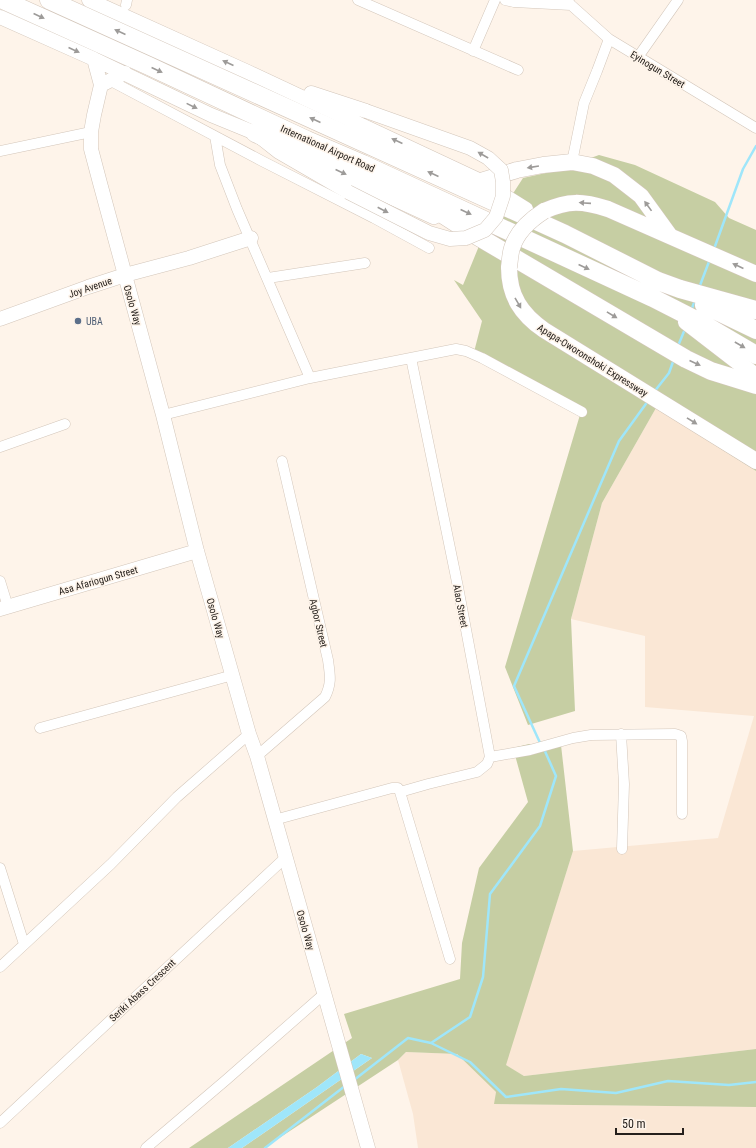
<svg xmlns="http://www.w3.org/2000/svg" width="756" height="1148" font-family="'Roboto Condensed',sans-serif">
	<style>
		.built { fill: #fae7d5 }
		.green { fill: #c6cea3 }
		.water { fill: #9fe6fa }
		.lines { fill: none; stroke-linecap: round; stroke-linejoin: round }
		.stream { stroke: #9fe6fa; stroke-width: 2.5 }
		.street-casing { stroke: #d3c6ba; stroke-width: 11 }
		.secondary-casing { stroke: #d3c6ba; stroke-width: 15 }
		.primary-casing { stroke: #d3c6ba; stroke-width: 17 }
		.highway-casing { stroke: #d3c6ba; stroke-width: 19 }
		.street { stroke: #fff; stroke-width: 10 }
		.secondary { stroke: #fff; stroke-width: 14 }
		.primary { stroke: #fff; stroke-width: 16 }
		.highway { stroke: #fff; stroke-width: 18 }
		.secondary-bridge-casing { stroke: #d3c6ba; stroke-width: 15; stroke-linecap: butt }
		.primary-bridge-casing { stroke: #d3c6ba; stroke-width: 17; stroke-linecap: butt }
		.secondary-bridge { stroke: #fff; stroke-width: 14 }
		.primary-bridge { stroke: #fff; stroke-width: 16 }
		.oneway { fill: #9d9b99 }
		.service-dot { fill: #5c6f8a; stroke: #fef4ea; stroke-width: 1.5 }
		.labels { text-anchor: middle; stroke-width: 3; stroke-linejoin: round; paint-order: stroke }
		.street-label { font-size: 10px; fill: #25201c; stroke: #fef4ea }
		.service-label { font-size: 10px; fill: #4e5e75; stroke: #fef4ea; text-anchor: start }
	</style>
	<rect width="100%" height="100%" fill="#fef4ea"/>
	<path class="built" d="M656,408L756,471V1049L524,1076L505,1065L573,851L718,838L754,716L645,707V636L571,619L602,503Z
		M406,1052L457,1054L496,1092L495,1104L756,1107V1148H418L413,1114L398,1060Z"/>
	<path class="green" d="M599,155L635,165L715,202L729,218L756,230V471L656,408L602,503L571,619L575,711L528,725L505,667L582,408L474,352L482,321L454,280L463,285L479,246L523,178L555,171Z
		M529,744L539,750L561,745L573,851L506,1065L524,1076L756,1049V1107L494,1104L496,1092L457,1054L406,1052L398,1060L264,1148H242L372,1058L361,1054L317,1087L228,1148H189L352,1038L344,1014L460,979L462,943L479,868L528,802L513,748Z"/>
	<path class="water" d="M361,1054L372,1058L242,1148H228L317,1087Z"/>
	<g class="lines">
		<path class="stream" d="M714,249L743,169L756,146
			M699,288L710,259
			M691,311L695,300
			M678,346L685,329
			M654,392L669,373L674,359
			M541,745L514,686L619,441L648,401
			M431,1043L470,1017L483,977L490,894L540,826L556,776L544,749
			M354,1080L408,1038L431,1043L470,1062L506,1097L561,1089L616,1093L668,1081L729,1085L756,1082
			M265,1148L345,1086"/>
		<defs>
			<path id="street" d="M358,0L518,70
				M505,0L514,2L571,5
				M567,0L571,5L609,39L756,128
				M126,5L127,0
				M473,51L495,0
				M638,57L678,0
				M111,81L262,161L374,218L429,248
				M215,136L220,165L237,209L310,378
				M0,151L91,132
				M572,162L584,103L597,71L609,39
				M268,278L365,263
				M163,415L310,378L456,349L466,351L482,358L582,412
				M0,447L65,424
				M0,581L8,607
				M40,728L233,675
				M621,734L624,784L622,849
				M257,756L325,697C332,683 330,675 328,660L282,461
				M490,757L530,750L573,738L591,735L675,734L681,736L682,741V814
				M400,792L428,784L477,772L487,764L490,757L458,587L411,358
				M274,820L392,788H398L400,792L450,959
				M0,868L24,944
				M0,967L111,864L177,797L249,734
				M0,1123L285,858
				M146,1148L226,1080L324,994"/>
			<path id="secondary" d="M89,0L248,72L481,181L526,209
				M0,17L94,59L211,115L255,133L279,152L348,192
				M94,59L101,85L94,115L91,132V149L100,183L163,415L197,551L249,734L257,756L368,1148
				M101,85L125,73
				M311,93L366,111
				M0,319L88,287L125,275L189,258L251,238
				M0,609L197,551"/>
			<path id="primary" d="M481,181L517,170L543,165L572,162L593,166L614,175L641,196L670,236
				M544,211C569,200 582,201 608,209L756,274
				M509,267C509,296 521,314 544,330L756,461
				M686,322L756,376"/>
			<path id="highway" d="M3,0L149,66L307,140L363,164L653,298L700,322L756,355
				M49,0L565,234L658,281L680,289L756,310
				M255,133L434,215
				M425,203L467,230L686,359L711,371L756,385
				M704,305L756,330"/>
		</defs>
		<use href="#street" class="street-casing"/>
		<use href="#secondary" class="secondary-casing"/>
		<use href="#primary" class="primary-casing"/>
		<use href="#highway" class="highway-casing"/>
		<use href="#street" class="street"/>
		<use href="#secondary" class="secondary"/>
		<use href="#primary" class="primary"/>
		<use href="#highway" class="highway"/>
		<defs>
			<path id="secondary-bridge" d="M348,192L429,233L450,239L466,238L485,230L496,217L503,196V182L501,170L488,158L470,148L366,111"/>
			<path id="primary-bridge" d="M509,267C510,261 510,254 512,248C517,231 530,220 544,211"/>
		</defs>
		<use href="#secondary-bridge" class="secondary-bridge-casing"/>
		<use href="#primary-bridge" class="primary-bridge-casing"/>
		<use href="#secondary-bridge" class="secondary-bridge"/>
		<use href="#primary-bridge" class="primary-bridge"/>
	</g>
	<defs><path id="oneway-solid" d="M-6-.8H1V-3.2L6.5 0L1 3.2V.8H-6Z"/></defs>
	<g class="oneway">
		<use href="#oneway-solid" transform="translate(39 16) rotate(25)"/>
		<use href="#oneway-solid" transform="translate(120 32) rotate(-156)"/>
		<use href="#oneway-solid" transform="translate(74 50) rotate(24)"/>
		<use href="#oneway-solid" transform="translate(228 63) rotate(-156)"/>
		<use href="#oneway-solid" transform="translate(157 70) rotate(25)"/>
		<use href="#oneway-solid" transform="translate(192 106) rotate(26)"/>
		<use href="#oneway-solid" transform="translate(315 120) rotate(-156)"/>
		<use href="#oneway-solid" transform="translate(397 141) rotate(-155)"/>
		<use href="#oneway-solid" transform="translate(483 155) rotate(-150)"/>
		<use href="#oneway-solid" transform="translate(533 167) rotate(171)"/>
		<use href="#oneway-solid" transform="translate(341 172) rotate(25)"/>
		<use href="#oneway-solid" transform="translate(433 174) rotate(-156)"/>
		<use href="#oneway-solid" transform="translate(585 203) rotate(-176)"/>
		<use href="#oneway-solid" transform="translate(648 206) rotate(-126)"/>
		<use href="#oneway-solid" transform="translate(383 210) rotate(27)"/>
		<use href="#oneway-solid" transform="translate(466 212) rotate(25)"/>
		<use href="#oneway-solid" transform="translate(738 266) rotate(-155)"/>
		<use href="#oneway-solid" transform="translate(584 267) rotate(25)"/>
		<use href="#oneway-solid" transform="translate(518 303) rotate(60)"/>
		<use href="#oneway-solid" transform="translate(612 315) rotate(31)"/>
		<use href="#oneway-solid" transform="translate(740 345) rotate(30)"/>
		<use href="#oneway-solid" transform="translate(695 363) rotate(24)"/>
		<use href="#oneway-solid" transform="translate(692 421) rotate(32)"/>
	</g>
	<circle class="service-dot" cx="78" cy="321" r="4"/>
	<g class="labels">
		<g class="street-label">
			<text transform="translate(658 69) rotate(31)" y="4">Eyinogun Street</text>
			<text transform="translate(328 148) rotate(24)" y="4">International Airport Road</text>
			<text transform="translate(90 287) rotate(-19)" y="4">Joy Avenue</text>
			<text transform="translate(133 305) rotate(74)" y="4">Osolo Way</text>
			<text transform="translate(593 360) rotate(32)" y="4">Apapa-Oworonshoki Expressway</text>
			<text transform="translate(98 580) rotate(-16)" y="4">Asa Afariogun Street</text>
			<text transform="translate(461 606) rotate(79)" y="4">Alao Street</text>
			<text transform="translate(216 618) rotate(74)" y="4">Osolo Way</text>
			<text transform="translate(319 623) rotate(77)" y="4">Agbor Street</text>
			<text transform="translate(306 930) rotate(74)" y="4">Osolo Way</text>
			<text transform="translate(142 990) rotate(-43)" y="4">Seriki Abass Crescent</text>
		</g>
		<g class="service-label">
			<text x="86" y="325">UBA</text>
		</g>
	</g>
	<path d="M616 1128v6h67v-6" fill="none" stroke="#25201c" stroke-width="2"/>
	<text x="622" y="1128" font-size="12" fill="#25201c" stroke="#fef4ea" stroke-width="3" paint-order="stroke">50 m</text>
</svg>
